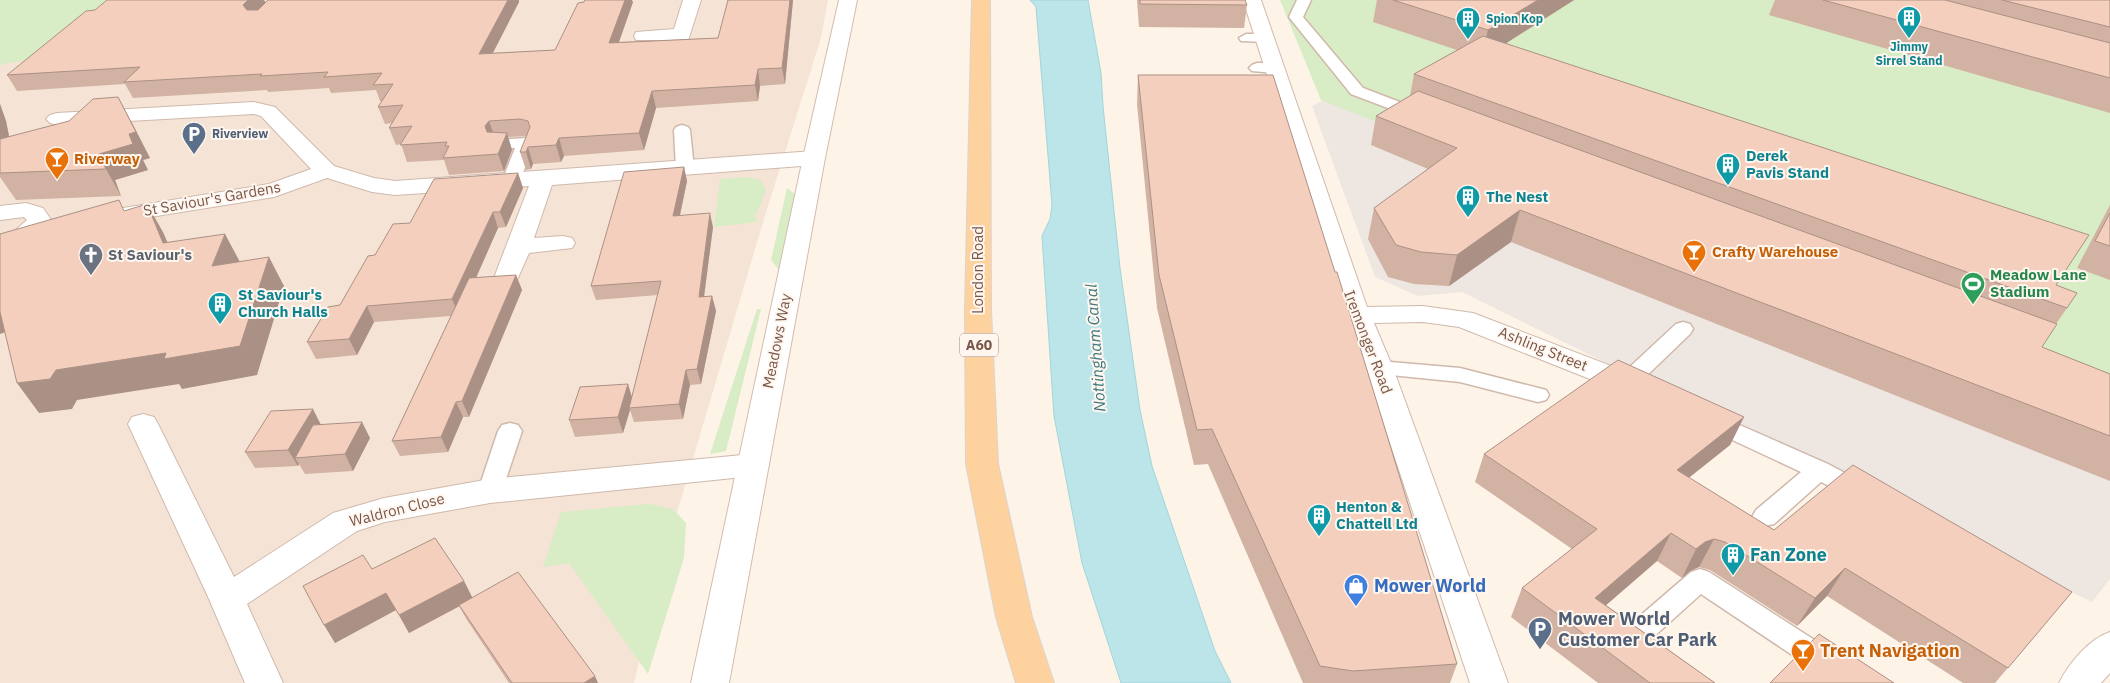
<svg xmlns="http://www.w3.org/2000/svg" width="2110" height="683" font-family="'IBM Plex Sans',sans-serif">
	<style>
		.residential { fill: #f5e4d5 }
		.industrial { fill: #eee6e1 }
		.green { fill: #d8ecc5 }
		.water { fill: #bbe5e8; stroke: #a0d6da }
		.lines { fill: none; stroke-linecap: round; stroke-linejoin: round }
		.lane-casing { stroke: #d0b9ac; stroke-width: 3 }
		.street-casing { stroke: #d0b9ac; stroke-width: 2 }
		.secondary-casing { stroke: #d6bbac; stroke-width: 2 }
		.primary-casing { stroke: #dcd3d0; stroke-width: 2 }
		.lane { fill: #fff; fill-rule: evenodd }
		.street { fill: #fff; fill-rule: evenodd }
		.secondary { fill: #fff; fill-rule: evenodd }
		.primary { fill: #fdd29e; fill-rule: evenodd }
		.wall { fill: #d2b2a3 }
		.shaded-wall { fill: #ab9185 }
		.building { fill: #f4cfbe; stroke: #ab9185 }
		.labels { text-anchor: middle; stroke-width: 4; stroke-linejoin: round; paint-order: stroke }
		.far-culture-label { font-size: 12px; font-weight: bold; fill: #0d838f; stroke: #fff7ef; text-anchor: start }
		.far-service-label { font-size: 12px; font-weight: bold; fill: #4e5e75; stroke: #fff7ef; text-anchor: start }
		.shield { fill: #fff7ef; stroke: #a1877c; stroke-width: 1 }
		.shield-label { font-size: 14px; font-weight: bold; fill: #79574a }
		.culture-label { font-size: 15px; font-weight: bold; fill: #0d838f; stroke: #fff7ef; text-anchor: start }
		.food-label { font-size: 15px; font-weight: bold; fill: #c56008; stroke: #fff7ef; text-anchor: start }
		.street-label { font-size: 15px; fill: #79574a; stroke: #fff7ef }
		.worship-label { font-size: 15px; font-weight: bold; fill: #5b616d; stroke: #fff7ef; text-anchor: start }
		.leisure-label { font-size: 15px; font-weight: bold; fill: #27864d; stroke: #fff7ef; text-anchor: start }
		.water-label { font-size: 16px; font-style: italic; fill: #3c787e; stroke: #fff7ef }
		.near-culture-label { font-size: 18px; font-weight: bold; fill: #0d838f; stroke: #fff7ef; text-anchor: start }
		.near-shop-label { font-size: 18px; font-weight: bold; fill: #366cbe; stroke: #fff7ef; text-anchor: start }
		.near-service-label { font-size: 18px; font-weight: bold; fill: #4e5e75; stroke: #fff7ef; text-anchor: start }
		.near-food-label { font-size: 18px; font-weight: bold; fill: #c56008; stroke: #fff7ef; text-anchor: start }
	</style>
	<rect width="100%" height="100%" fill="#fdf3e7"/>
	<path class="residential" d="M0,0H828L821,38L763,222L666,550L634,683H0Z"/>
	<path class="industrial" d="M1327,98L2110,412V579L2092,602L1462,292L1418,296L1375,277L1312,106Z"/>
	<path class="green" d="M0,0H111L31,59L0,65Z
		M1280,0H1820L2110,79V415L1321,100Z
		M745,177L760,180L766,189L761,204L755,216L757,222L714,227L720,179Z
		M787,188L801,199L783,275L771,260Z
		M757,309H761L726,451L710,454Z
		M649,504L673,509L686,523L684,558L648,674L569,563L543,567L561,512Z"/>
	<path class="water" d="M1030,0H1088L1101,73L1103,106L1120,268L1140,410L1152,466L1215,651L1231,683H1121L1082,563L1054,416L1042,236L1050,219L1052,205L1036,7Z"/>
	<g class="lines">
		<defs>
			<path id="lane" d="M1297,0H1311L1303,17L1363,88L1426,112L1428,115L1426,118H1414L1351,94L1289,17Z
				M1246,34H1265L1272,38L1265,42L1241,41L1239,38Z
				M1257,63H1275L1283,68L1275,73L1252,71L1249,68L1252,65Z
				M682,125L688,127L690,130L694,169L691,173H679L676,169L674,130L676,127Z
				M526,138L532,139L534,143L520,181L517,185H505L502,181L515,148H495L493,144L495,140Z
				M1683,322L1690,324L1693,329L1690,334L1635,387L1627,389L1619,387L1616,382L1619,377L1676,324Z
				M1379,361L1460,368L1546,390L1549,395L1546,400L1538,402L1460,382L1371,373L1368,368L1371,363Z
				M1719,416L1828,464L1869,486L1872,492L1869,498L1860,501L1821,482L1774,524L1765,526L1756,524L1752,517L1756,510L1801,472L1711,430L1707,424L1711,418Z
				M510,423L518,425L522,431L502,491L499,497L490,500L481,497L478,491L498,431L502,425Z
				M1700,569L1709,572L1867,674L1871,683H1834L1701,594L1639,650L1629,654L1619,650L1615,642L1619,634L1691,572Z"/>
			<path id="street" d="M683,0H701L685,50H671L669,46L670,40H636L634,36L636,32L674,29Z
				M1243,0H1261L1367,307L1423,306L1473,313L1645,379L1649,386L1645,393L1635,395L1625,393L1459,327L1423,322L1374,323L1393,368L1508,683H1470L1365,368L1344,315Z
				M254,102L275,107L334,166L374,178L395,181L814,151L822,153L825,158L822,163L814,165L552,185L534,238L563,236L572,238L575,243L572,248L529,253L517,280L508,283L499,280L495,275L529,186L395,195L372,192L327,178L274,197L113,223L105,221L101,216L105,211L269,184L311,169L261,116L254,114L57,125L50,123L46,119L50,115L57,113Z
				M26,203L43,208L52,221L30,243L0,253V237L12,233L27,220L24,217L0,220V206Z
				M143,414L154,417L158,424L234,577L333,513L384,498L490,479L753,454L764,457L769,465L764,473L753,476L490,503L385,522L357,531L247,604L283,683H245L209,599L128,424L132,417Z
				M2110,632V673L2101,683H2059C2069,663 2089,639 2110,632Z"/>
			<path id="secondary" d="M839,0H857L825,158L729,683H691L803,158Z"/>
			<path id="primary" d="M972,0H990L991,310L998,464L1032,617L1054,683H1016L996,617L966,464L965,310Z"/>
		</defs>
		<use href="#lane" class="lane-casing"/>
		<use href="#street" class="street-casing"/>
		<use href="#secondary" class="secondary-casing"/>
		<use href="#primary" class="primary-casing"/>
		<use href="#lane" class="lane"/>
		<use href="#street" class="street"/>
		<use href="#secondary" class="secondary"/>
		<use href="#primary" class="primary"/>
	</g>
	<path class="wall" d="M519,0V2L493,53L555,50L633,2L619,42L718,38L728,0H793L785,84L760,86L758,101L656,108L644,150L564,156L561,162L533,164L531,169L526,170L520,152L527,136L508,137L512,150L504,171L449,175L444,160L407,162L401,144L396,145L389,128L392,123L385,124L378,107L382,101H380L376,90L331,93L329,88L268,92L267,90L133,98L125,84L17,91L7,75L95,10L265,3Z
		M1137,0H1245L1247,5L1244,28L1139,27Z
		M1377,0H1574L1505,44L2056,285L2067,308L2056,324L2042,347L2110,374V481L1511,242L1449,286L1414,284L1388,277L1368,239L1374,208L1428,169L1371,145L1376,116L1410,96L1414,74L1457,50L1373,22Z
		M1775,0H2110V113L1769,15Z
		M1138,75L1457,664L1450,683H1303L1208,464L1194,465L1157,308L1137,104Z
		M0,104L6,121L9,136L132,123L150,158L143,160L148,170L115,180L121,196L16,200L0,177Z
		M684,167L687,181L680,215L713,227L704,297L712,296L716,311L701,384L690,385L683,419L634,422L630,410L623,433L575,437L569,420L628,384L632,398L658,295L596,300L591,286Z
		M518,173L523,188L506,227L498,228L476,278L516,275L522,290L469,417H463L448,452L400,456L392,441L451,316L374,322L357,355L316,359L307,342L340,305L375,255L410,223Z
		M2110,205V280L2077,268Z
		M1744,417L1730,445L1689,478L1774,530L2072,592L1995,683H1963L1827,596L1797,626L1710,570L1699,567L1690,571L1682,578L1657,561L1606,605L1715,683H1598L1511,617L1522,588L1572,549L1475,482L1484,454Z
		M321,425L370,438L353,471L305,474L299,464L298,466L255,468L245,452Z
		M372,569L464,581L472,597L598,683H509L467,620L459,606L409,633L396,610L335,643Z"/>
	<path class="shaded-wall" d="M248,0H264L266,3L250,20L243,5Z
		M508,0H519V2L484,70L479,54Z
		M625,0H632L633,2L613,59L609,43Z
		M790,0H793L785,84L782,68Z
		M1538,0H1574L1481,59L1488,30Z
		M758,69L760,86L758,101L755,85Z
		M652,91L656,108L644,150L639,133Z
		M118,97L132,123L150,158L143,160L148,170L115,180L121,196L106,169L99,154Z
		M0,104L6,121L11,146L0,149Z
		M489,121L495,138L491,143L485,126Z
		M507,133L512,150L504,171L498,154Z
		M559,138L564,156L561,162L556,145Z
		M528,147L533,164L531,169L526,152Z
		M684,167L687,181L677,229L673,216Z
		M518,173L523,188L506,227L500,212Z
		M147,204L163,232L180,271L163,243Z
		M1520,210L1511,242L1449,286L1457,255Z
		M493,212L498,228L459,316L452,299Z
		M710,213L713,227L702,312L699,297Z
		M225,234L240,262L212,266Z
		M269,257L284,286L257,375L182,389L179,384L77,400L72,409L39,413L17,383L56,370Z
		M516,275L522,290L469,417L462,401Z
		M712,296L716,311L701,384L697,369Z
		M0,303L18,328L0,334Z
		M367,306L374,322L357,355L349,339Z
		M686,370L690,385L683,419L679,404Z
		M628,384L633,401L629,408L630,410L623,433L618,417Z
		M456,402L463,417L448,452L441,437Z
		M313,409L321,425L295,458L299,464L298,466L288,450Z
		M1744,417L1730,445L1663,498L1677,470Z
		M362,422L370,438L353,471L345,454Z
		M1671,533L1657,561L1582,626L1595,598Z
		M1714,539L1699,567L1690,571L1682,578L1696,549L1705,542Z
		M1845,568L1827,596L1797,626L1815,598Z
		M464,581L473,599L409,633L399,615Z
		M386,593L396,610L335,643L324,625Z
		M595,676L598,683H584Z"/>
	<path class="building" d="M107,0H248L243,5L247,10H258L268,0H508L479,54L555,50L578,3L584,2L585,0H625L609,43L718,38L728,0H790L782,68L758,69L755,85L652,91L639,133L559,138L556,145L528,147L526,152H520L530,127L528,121L520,119L489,121L485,126L487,132L507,133L498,154L443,158L449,146H445L447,142L400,145L412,126L389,128L403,105L378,107L393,84L373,85L382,73L324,77L328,72L260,76L262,74L124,82L140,67L7,75L86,11L95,10Z
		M1140,0H1245L1247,5L1140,4Z
		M1393,0H1538L1488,30Z
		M1823,0H1945L2110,43V78Z
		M2002,0H2110V27Z
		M1483,36L2089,235L2056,285L2077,293L2067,308L1414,74Z
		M1138,75H1273L1335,272H1337L1457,664L1353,671L1320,666L1212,429L1197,430L1159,275Z
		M1418,91L2057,324L2042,347L2110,374V436L1520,210L1457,255L1421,252L1396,245L1374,208L1457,148L1376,116Z
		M118,97L136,132L129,134L133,144L99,154L106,169L0,173V139L69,121L93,99Z
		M684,167L673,216L710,213L699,297L712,296L697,369L686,370L679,404L629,408L661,281L591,286L624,172Z
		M518,173L500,212H493L452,299L367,306L349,339L307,342L328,307L340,305L368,256L375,255L393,224L410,223L434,179Z
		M119,200L124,211L147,204L163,243L225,234L212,266L269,257L240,346L164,359L166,353L56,370L50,379L17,383L0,312V234Z
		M2110,213V246L2095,241Z
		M516,275L462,401L456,402L441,437L392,441L469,278Z
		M1618,360L1744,417L1677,470L1774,530L1853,465L2072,592L2008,668L1845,568L1815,598L1725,542L1714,539L1705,542L1696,549L1671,533L1595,598L1715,683H1650L1522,588L1597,529L1484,454Z
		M628,384L618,417L569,420L580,387Z
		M313,409L288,450L245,452L271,411Z
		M362,422L345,454L295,458L313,425Z
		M435,538L464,581L399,615L386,593L324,625L303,586L363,555L372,569Z
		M518,572L595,676L584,683H512L459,605Z
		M1819,634L1894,683H1770Z"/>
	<defs>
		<symbol id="building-pin" viewBox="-11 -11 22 30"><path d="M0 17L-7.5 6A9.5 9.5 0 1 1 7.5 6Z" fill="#0f9aa8" stroke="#fff7ef"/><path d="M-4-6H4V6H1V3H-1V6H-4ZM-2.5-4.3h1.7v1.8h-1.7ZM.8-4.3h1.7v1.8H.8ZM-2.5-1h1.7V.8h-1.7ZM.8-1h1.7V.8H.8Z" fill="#fff"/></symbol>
		<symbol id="parking-pin" viewBox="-11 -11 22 30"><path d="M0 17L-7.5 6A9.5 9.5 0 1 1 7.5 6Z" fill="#5c6f8a" stroke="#fff7ef"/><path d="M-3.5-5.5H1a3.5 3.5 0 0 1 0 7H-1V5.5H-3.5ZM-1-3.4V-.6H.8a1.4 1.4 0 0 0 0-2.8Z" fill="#fff"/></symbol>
		<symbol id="bar-pin" viewBox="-11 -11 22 30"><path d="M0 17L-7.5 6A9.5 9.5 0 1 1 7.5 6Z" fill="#e8710a" stroke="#fff7ef"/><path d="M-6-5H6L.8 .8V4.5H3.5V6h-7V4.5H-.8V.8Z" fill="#fff"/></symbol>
		<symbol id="church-pin" viewBox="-11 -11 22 30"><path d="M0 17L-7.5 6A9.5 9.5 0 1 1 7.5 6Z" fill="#6b7280" stroke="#fff7ef"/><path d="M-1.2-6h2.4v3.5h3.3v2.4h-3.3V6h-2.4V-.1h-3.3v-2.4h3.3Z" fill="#fff"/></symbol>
		<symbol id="stadium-pin" viewBox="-11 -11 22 30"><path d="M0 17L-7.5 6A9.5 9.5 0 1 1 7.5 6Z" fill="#2e9e5b" stroke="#fff7ef"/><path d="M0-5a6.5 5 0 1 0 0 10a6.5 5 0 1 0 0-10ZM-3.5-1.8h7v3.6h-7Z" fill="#fff"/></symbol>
		<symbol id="shop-pin" viewBox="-11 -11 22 30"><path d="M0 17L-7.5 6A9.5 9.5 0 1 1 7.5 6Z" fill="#3f7fe0" stroke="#fff7ef"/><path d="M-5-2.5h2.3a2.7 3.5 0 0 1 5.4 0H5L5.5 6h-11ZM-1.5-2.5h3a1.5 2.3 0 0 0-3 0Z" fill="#fff"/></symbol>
	</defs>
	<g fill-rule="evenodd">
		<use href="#building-pin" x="1895" y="4" width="28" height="38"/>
		<use href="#building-pin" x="1454" y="5" width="28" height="38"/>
		<use href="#parking-pin" x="180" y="120" width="28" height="38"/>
		<use href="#bar-pin" x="43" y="145" width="28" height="38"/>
		<use href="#building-pin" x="1714" y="151" width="28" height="38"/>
		<use href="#building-pin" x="1454" y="183" width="28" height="38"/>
		<use href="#bar-pin" x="1680" y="238" width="28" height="38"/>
		<use href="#church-pin" x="77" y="241" width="28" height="38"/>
		<use href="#stadium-pin" x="1959" y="270" width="28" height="38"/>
		<use href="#building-pin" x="206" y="290" width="28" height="38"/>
		<use href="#building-pin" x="1305" y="502" width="28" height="38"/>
		<use href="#building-pin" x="1719" y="541" width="28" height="38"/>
		<use href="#shop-pin" x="1342" y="572" width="28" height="38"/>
		<use href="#parking-pin" x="1526" y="615" width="28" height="38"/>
		<use href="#bar-pin" x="1789" y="637" width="28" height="38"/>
	</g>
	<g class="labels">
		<g class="far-culture-label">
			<text x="1486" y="23">Spion Kop</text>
			<text x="1909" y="51" text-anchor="middle">Jimmy<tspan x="1909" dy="14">Sirrel Stand</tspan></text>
		</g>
		<g class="far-service-label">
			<text x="212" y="138">Riverview</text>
		</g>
		<rect class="shield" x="960" y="333.5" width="38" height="23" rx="4"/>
		<g class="shield-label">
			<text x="979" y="350">A60</text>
		</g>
		<g class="culture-label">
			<text x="1746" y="161">Derek<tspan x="1746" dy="17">Pavis Stand</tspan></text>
			<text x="1486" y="202">The Nest</text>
			<text x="238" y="300">St Saviour's<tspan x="238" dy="17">Church Halls</tspan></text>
			<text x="1336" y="512">Henton &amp;<tspan x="1336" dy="17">Chattell Ltd</tspan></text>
		</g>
		<g class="food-label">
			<text x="74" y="164">Riverway</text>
			<text x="1712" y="257">Crafty Warehouse</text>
		</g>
		<g class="street-label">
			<text transform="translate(212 199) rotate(-10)" y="5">St Saviour's Gardens</text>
			<text transform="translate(978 270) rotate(-90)" y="5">London Road</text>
			<text transform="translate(777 341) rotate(-79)" y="5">Meadows Way</text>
			<text transform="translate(1368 342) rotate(69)" y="5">Iremonger Road</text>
			<text transform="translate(1543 349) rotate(22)" y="5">Ashling Street</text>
			<text transform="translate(397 510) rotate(-14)" y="5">Waldron Close</text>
		</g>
		<g class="worship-label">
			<text x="108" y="260">St Saviour's</text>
		</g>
		<g class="leisure-label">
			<text x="1990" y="280">Meadow Lane<tspan x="1990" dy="17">Stadium</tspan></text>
		</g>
		<g class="water-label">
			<text transform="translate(1095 348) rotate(-94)" y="6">Nottingham Canal</text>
		</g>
		<g class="near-culture-label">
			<text x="1750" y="561">Fan Zone</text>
		</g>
		<g class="near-shop-label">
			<text x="1374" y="592">Mower World</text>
		</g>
		<g class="near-service-label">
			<text x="1558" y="625">Mower World<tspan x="1558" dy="21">Customer Car Park</tspan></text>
		</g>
		<g class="near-food-label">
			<text x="1820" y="657">Trent Navigation</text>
		</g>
	</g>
</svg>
